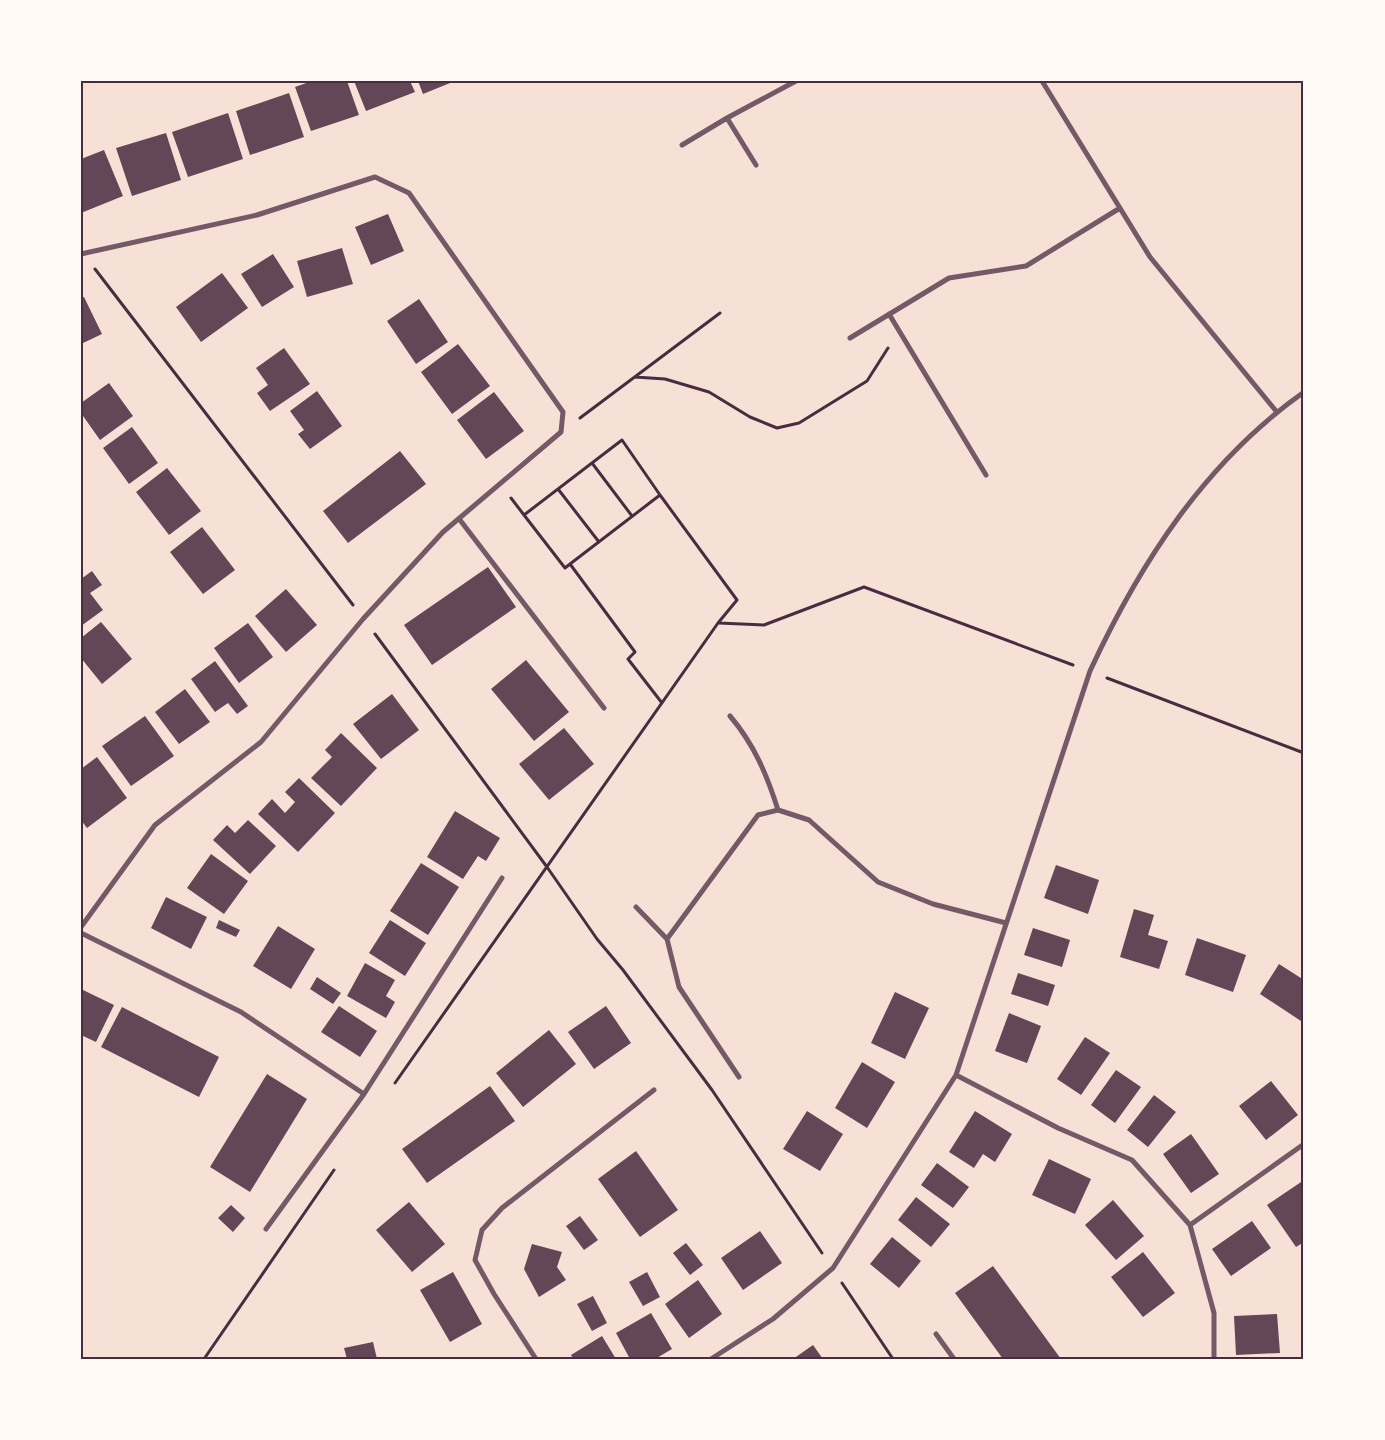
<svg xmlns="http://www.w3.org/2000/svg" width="1385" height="1440" font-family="'DejaVu Sans',sans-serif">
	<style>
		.building { fill: #644757 }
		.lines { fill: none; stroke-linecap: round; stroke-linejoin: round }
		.path { stroke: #4a2c40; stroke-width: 3 }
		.minor { stroke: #755966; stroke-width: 5 }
		.neatline { fill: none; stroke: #4a2c40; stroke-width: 2 }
	</style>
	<rect width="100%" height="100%" fill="#f7e1d7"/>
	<path class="building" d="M312,81H347L359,115L311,131L295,87Z
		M354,81H410L415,92L366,111Z
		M418,81H455L423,94Z
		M289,93L304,137L250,155L236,111Z
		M228,113L243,159L188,177L172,132Z
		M166,133L181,180L132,196L116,148Z
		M104,150L123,196L81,213V159Z
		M388,214L404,251L371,265L355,227Z
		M342,248L353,284L307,297L297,261Z
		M273,254L294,287L262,307L241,274Z
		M222,273L248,308L201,342L176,307Z
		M84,297L102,334L81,344V298Z
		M419,299L448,342L416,364L387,321Z
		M458,344L490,386L452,414L421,372Z
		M284,348L310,384L270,411L257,393L268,385L256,368Z
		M109,383L133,416L100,440L81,413V403Z
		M317,391L342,426L310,449L298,434L304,430L290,411Z
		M494,392L524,431L486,459L457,420Z
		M132,427L158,463L129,484L103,448Z
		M400,451L426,484L348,543L323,511Z
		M167,468L201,511L169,535L136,492Z
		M202,527L235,570L203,594L170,552Z
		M488,567L516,607L432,665L404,625Z
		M92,571L102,585L90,593L103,610L81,626V579Z
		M286,589L317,625L286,652L255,616Z
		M101,622L132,659L102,684L81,658V638Z
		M248,623L273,657L239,683L214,648Z
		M526,660L569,712L534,741L491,689Z
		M215,661L248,706L237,714L228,703L215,712L191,679Z
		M185,689L210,722L179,744L155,712Z
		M392,694L419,730L381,759L353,724Z
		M145,716L174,756L131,786L102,746Z
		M564,728L594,764L549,800L519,764Z
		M341,733L377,768L341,806L311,778L332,757L325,750Z
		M97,757L127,798L87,828L81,820V769Z
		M299,778L335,813L298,852L258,814L272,799L285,813L295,802L285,792Z
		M455,811L500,838L486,861L478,856L463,879L427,857Z
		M248,820L276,846L250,874L213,840L227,825L235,833Z
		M211,854L248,881L224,914L187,888Z
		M421,863L459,887L428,935L390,911Z
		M1056,865L1099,880L1088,914L1044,898Z
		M166,897L207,917L191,949L151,928Z
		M1134,909L1154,915L1148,935L1168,941L1159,969L1120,957Z
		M219,920L240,930L236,937L216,928Z
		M390,920L426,943L405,976L369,953Z
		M278,926L315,949L291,989L253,966Z
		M1033,928L1070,940L1062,967L1024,955Z
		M1197,938L1246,955L1233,992L1185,975Z
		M365,963L395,980L386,996L395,1002L386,1018L347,996Z
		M1279,964L1304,980V1023L1260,994Z
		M1018,973L1055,985L1048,1006L1011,994Z
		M317,977L341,993L333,1004L310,989Z
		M81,989L114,1005L96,1042L81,1035Z
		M895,992L929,1008L905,1059L871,1043Z
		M339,1006L377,1031L360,1057L321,1032Z
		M606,1006L631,1043L594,1069L568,1032Z
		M122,1007L219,1057L199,1097L101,1047Z
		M1009,1013L1041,1026L1027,1063L995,1051Z
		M549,1030L576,1064L523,1107L496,1073Z
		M1085,1037L1110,1053L1081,1095L1057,1079Z
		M862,1062L895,1082L867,1128L835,1108Z
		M1116,1070L1141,1087L1115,1123L1091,1105Z
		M267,1074L307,1099L250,1192L210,1167Z
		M1271,1081L1298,1115L1266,1140L1239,1106Z
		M490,1086L515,1121L427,1183L402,1149Z
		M1154,1095L1176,1112L1148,1147L1127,1130Z
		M807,1111L843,1134L820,1171L783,1149Z
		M975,1111L1012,1134L995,1162L983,1154L974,1168L949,1152Z
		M1191,1134L1219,1174L1191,1193L1163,1154Z
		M636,1151L678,1210L640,1237L598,1179Z
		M1049,1159L1091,1179L1075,1214L1032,1195Z
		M937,1163L969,1187L953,1208L921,1185Z
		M1304,1180V1242L1296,1247L1267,1205Z
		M916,1197L950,1224L931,1247L898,1220Z
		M1113,1200L1144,1236L1116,1260L1085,1225Z
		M409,1202L445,1244L412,1272L376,1230Z
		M231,1205L245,1218L233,1232L218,1218Z
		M580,1216L598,1240L584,1250L566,1226Z
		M1252,1221L1271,1248L1231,1276L1212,1249Z
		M760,1231L782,1263L743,1290L721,1258Z
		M892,1237L921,1261L899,1288L870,1264Z
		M686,1243L703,1265L690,1275L673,1253Z
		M532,1244L562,1252L557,1267L566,1280L539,1297L524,1269Z
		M1143,1252L1175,1293L1143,1317L1111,1277Z
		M993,1266L1061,1359H1003L955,1293Z
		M453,1272L482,1324L450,1342L420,1290Z
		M647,1272L660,1297L643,1306L629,1282Z
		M698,1280L722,1314L689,1338L665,1304Z
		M593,1296L607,1323L592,1331L577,1304Z
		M651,1313L672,1349L655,1359H630L616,1333Z
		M1277,1314L1280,1353L1236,1355L1234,1316Z
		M602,1336L616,1359H573L571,1355Z
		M373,1342L377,1359H347L344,1348Z
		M813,1345L823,1359H793Z"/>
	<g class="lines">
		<path class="path" d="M95,269L353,605
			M635,377L665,379L709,392L750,417L777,428L799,423L867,381L888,348
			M580,418L720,313
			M592,463L632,516
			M558,489L599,542
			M511,498L524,515
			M570,564L565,568L524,515L622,440L660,495
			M719,623L764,625L864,587L1073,665
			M375,634L547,867L597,939L623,970L712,1090L822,1253
			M1107,678L1304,753
			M395,1083L718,623L737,600L660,495L570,564L635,652L628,659L662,703
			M842,1283L893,1359
			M204,1359L334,1170"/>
		<path class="minor" d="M1042,81L1150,257L1276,411
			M727,118L756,165
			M682,145L727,118L796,81
			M81,254L257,215L375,177L409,193L563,412L561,432L443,532L363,619L261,742L155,825L81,927
			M889,314L986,475
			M850,338L949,278L1026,266L1120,208
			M460,520L604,708
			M730,716C754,744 767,775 778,810
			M636,907L667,939L679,987L739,1077
			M81,933L241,1012L364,1094L502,878
			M667,939L758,815L778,810L809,820L878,882L933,904L1006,923
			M956,1075L1058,1128L1132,1160L1190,1225L1214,1313V1359
			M1190,1225L1304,1144
			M266,1229L364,1094
			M936,1334L954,1359
			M536,1359L494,1294L475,1260L482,1230L502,1208L654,1090
			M711,1359L773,1319L833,1268L956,1075L1090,671C1140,563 1205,462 1304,392"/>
	</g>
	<rect width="1385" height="1440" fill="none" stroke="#fffaf5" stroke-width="165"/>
	<rect x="82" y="82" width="1220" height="1276" class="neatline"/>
</svg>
